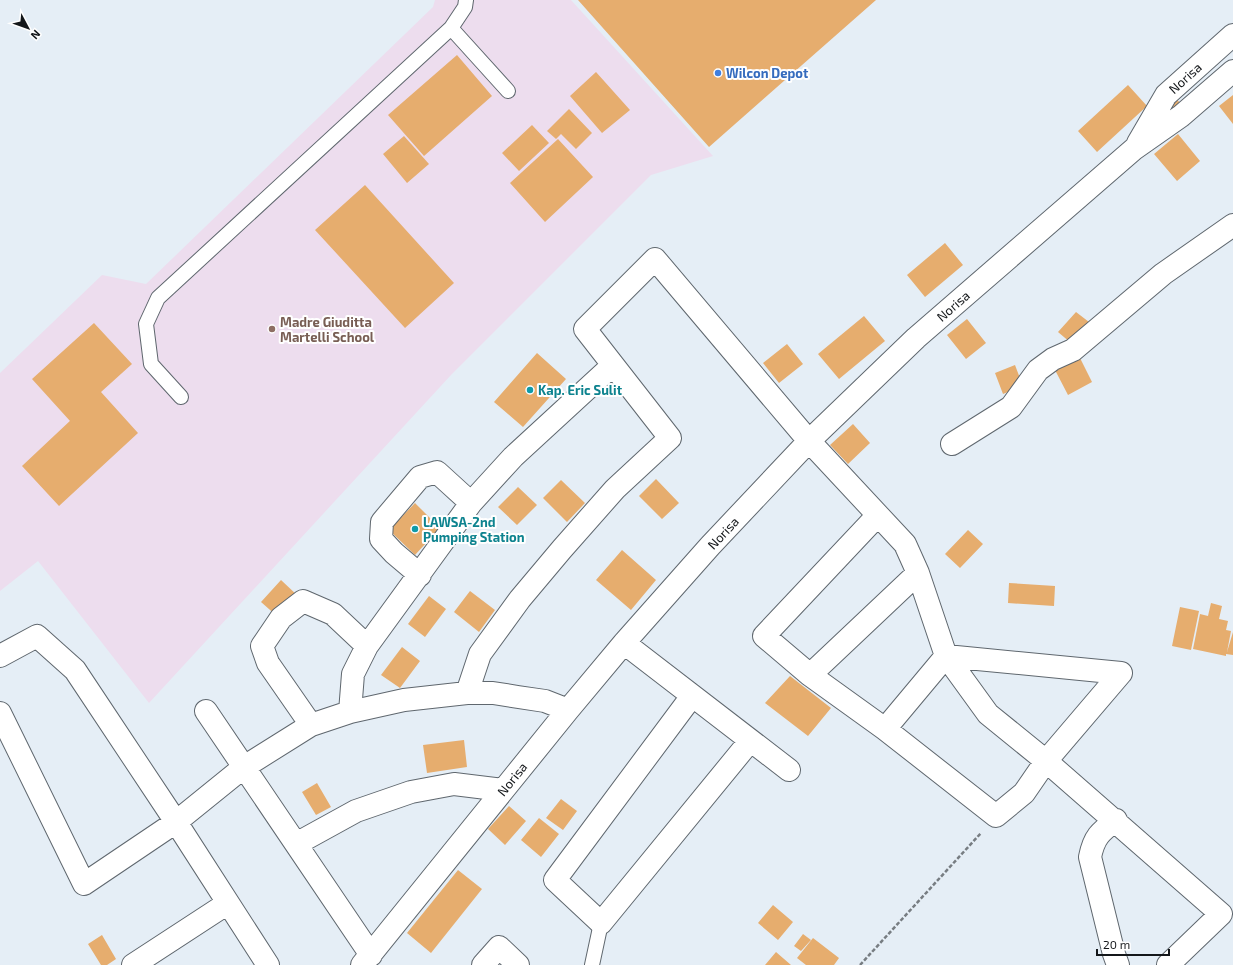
<svg xmlns="http://www.w3.org/2000/svg" width="1233" height="965" font-family="'Exo 2',sans-serif">
	<style>
		.education { fill: #edddee }
		.building { fill: #e6ad6e }
		.lines { fill: none; stroke-linecap: round; stroke-linejoin: round }
		.lane-casing { stroke: #5f676e; stroke-width: 16 }
		.street-casing { stroke: #5f676e; stroke-width: 24 }
		.path { stroke: #777d82; stroke-width: 2.5; stroke-dasharray: 4 2; stroke-linecap: butt }
		.lane { stroke: #fff; stroke-width: 14 }
		.street { stroke: #fff; stroke-width: 22 }
		.shop-dot { fill: #3f7fe0; stroke: #fff; stroke-width: 1.5 }
		.education-dot { fill: #8d6e63; stroke: #fff; stroke-width: 1.5 }
		.culture-dot { fill: #0f9aa8; stroke: #fff; stroke-width: 1.5 }
		.labels { text-anchor: middle; stroke-width: 4; stroke-linejoin: round; paint-order: stroke }
		.shop-label { font-size: 13px; font-weight: bold; fill: #366cbe; stroke: #fff; text-anchor: start }
		.street-label { font-size: 13px; fill: #14171a; stroke: #fff }
		.education-label { font-size: 13px; font-weight: bold; fill: #785e54; stroke: #fff; text-anchor: start }
		.culture-label { font-size: 13px; font-weight: bold; fill: #0d838f; stroke: #fff; text-anchor: start }
	</style>
	<rect width="100%" height="100%" fill="#e5eef6"/>
	<path class="education" d="M435,0H571L713,156L651,175L451,375L149,703L38,561L0,591V373L102,275L146,284L433,7Z"/>
	<path class="building" d="M578,0H876L709,147Z
		M457,55L492,96L424,156L388,115Z
		M596,72L630,110L602,133L570,96Z
		M1128,85L1147,106L1097,152L1078,131Z
		M1233,95V124L1219,106Z
		M1174,96L1180,103L1172,111L1165,104Z
		M569,109L592,133L576,149L561,134L556,139L547,131Z
		M532,125L549,143L519,171L502,153Z
		M1178,134L1200,161L1177,181L1154,154Z
		M404,136L429,164L407,183L383,154Z
		M558,139L593,177L545,222L510,183Z
		M365,185L454,283L405,328L315,230Z
		M945,243L963,265L925,297L907,275Z
		M1076,312L1089,322L1071,343L1058,332Z
		M864,316L885,341L839,379L818,354Z
		M967,319L986,343L966,359L947,335Z
		M94,323L132,364L101,392L138,433L59,506L22,466L89,403L70,421L32,379Z
		M787,344L803,364L779,383L763,363Z
		M537,353L566,379L523,427L494,402Z
		M1080,358L1092,382L1068,395L1055,370Z
		M1015,365L1023,386L1003,394L995,373Z
		M853,424L870,443L848,464L830,445Z
		M656,479L679,503L662,519L639,496Z
		M561,480L585,503L567,522L543,498Z
		M518,487L537,505L517,525L498,507Z
		M415,503L440,528L415,555L389,530Z
		M968,530L983,544L960,568L945,554Z
		M622,550L656,580L631,610L596,580Z
		M281,580L298,596L278,617L261,602Z
		M1009,583L1055,586L1054,606L1008,603Z
		M470,591L495,610L479,632L454,612Z
		M429,596L446,609L425,637L408,624Z
		M1211,603L1222,606L1219,619L1228,621L1226,630L1231,631L1227,652L1233,632V655L1226,654V656L1193,649L1200,614L1208,616Z
		M1180,607L1199,611L1191,650L1172,646Z
		M402,647L420,661L400,688L381,675Z
		M790,676L831,708L808,736L765,703Z
		M464,740L467,767L427,773L423,745Z
		M317,783L331,807L316,815L302,792Z
		M561,799L577,811L563,830L546,818Z
		M509,806L526,821L505,845L488,829Z
		M539,818L559,834L541,857L521,840Z
		M458,870L482,889L431,953L407,933Z
		M773,905L793,922L778,940L758,923Z
		M803,934L811,940L801,951L794,946Z
		M102,935L116,959L107,965H101L88,944Z
		M813,938L839,958L834,965H806L797,958Z
		M776,952L791,965H765Z"/>
	<g class="lines">
		<defs>
			<path id="lane" d="M451,28L508,91
				M181,397L151,364L146,324L158,298L451,28L465,7L466,0
				M592,965L601,923"/>
			<path id="street" d="M1138,143L1166,95L1233,35
				M952,444L1011,407L1038,370L1053,359L1073,350L1163,274L1233,225
				M878,515L764,636L810,675L885,729L996,816L1024,793L1046,761L1121,673
				M420,575L394,553L381,539L382,522L420,477L437,472L471,503
				M624,643L789,770
				M0,656L37,636L75,670L176,822L268,965
				M810,675L918,573
				M467,693L480,654L520,599L562,549L615,489L670,438L585,329L655,259L809,441L905,544L918,573L946,656L988,714L1046,761L1221,914L1168,965
				M692,696L555,880L601,923L750,741
				M206,711L371,955
				M350,712L353,674L367,646L471,503L513,457L613,365
				M0,713L84,884L176,822L244,767L311,725L350,712L404,700L467,693H493L518,697L545,701L568,710
				M311,725L268,663L262,646L281,618L303,601L333,614L367,646
				M885,729L946,656L1121,673
				M1116,820C1100,832 1094,837 1090,857L1114,954L1118,965
				M296,844L356,811L411,792L454,784L503,790
				M133,965L228,903
				M362,965L568,710L624,643L710,546L809,441L916,338L1134,149L1181,116L1233,71
				M483,965L499,947L518,965"/>
		</defs>
		<use href="#lane" class="lane-casing"/>
		<use href="#street" class="street-casing"/>
		<path class="path" d="M860,965L981,833"/>
		<use href="#lane" class="lane"/>
		<use href="#street" class="street"/>
	</g>
	<circle class="shop-dot" cx="718" cy="73" r="4"/>
	<circle class="education-dot" cx="272" cy="329" r="4"/>
	<g class="culture-dot">
		<circle cx="530" cy="390" r="4"/>
		<circle cx="415" cy="529" r="4"/>
	</g>
	<g class="labels">
		<g class="shop-label">
			<text x="726" y="78">Wilcon Depot</text>
		</g>
		<g class="street-label">
			<text transform="translate(1185 78) rotate(-42)" y="5">Norisa</text>
			<text transform="translate(953 306) rotate(-41)" y="5">Norisa</text>
			<text transform="translate(723 533) rotate(-47)" y="5">Norisa</text>
			<text transform="translate(512 779) rotate(-51)" y="5">Norisa</text>
		</g>
		<g class="education-label">
			<text x="280" y="327">Madre Giuditta<tspan x="280" dy="15">Martelli School</tspan></text>
		</g>
		<g class="culture-label">
			<text x="538" y="395">Kap. Eric Sulit</text>
			<text x="423" y="527">LAWSA-2nd<tspan x="423" dy="15">Pumping Station</tspan></text>
		</g>
	</g>
	<g transform="translate(28 28) rotate(131)" stroke="#ffffff" stroke-width="3" paint-order="stroke">
	<path d="M0-3L7 15L0 10L-7 15Z" fill="#14171a"/>
	<text y="-6" font-size="11" font-weight="bold" text-anchor="middle" fill="#14171a">N</text>
	</g>
	<path d="M1097 949v6h72v-6" fill="none" stroke="#14171a" stroke-width="2"/>
	<text x="1103" y="949" font-size="12" fill="#14171a" stroke="#ffffff" stroke-width="3" paint-order="stroke">20 m</text>
</svg>
